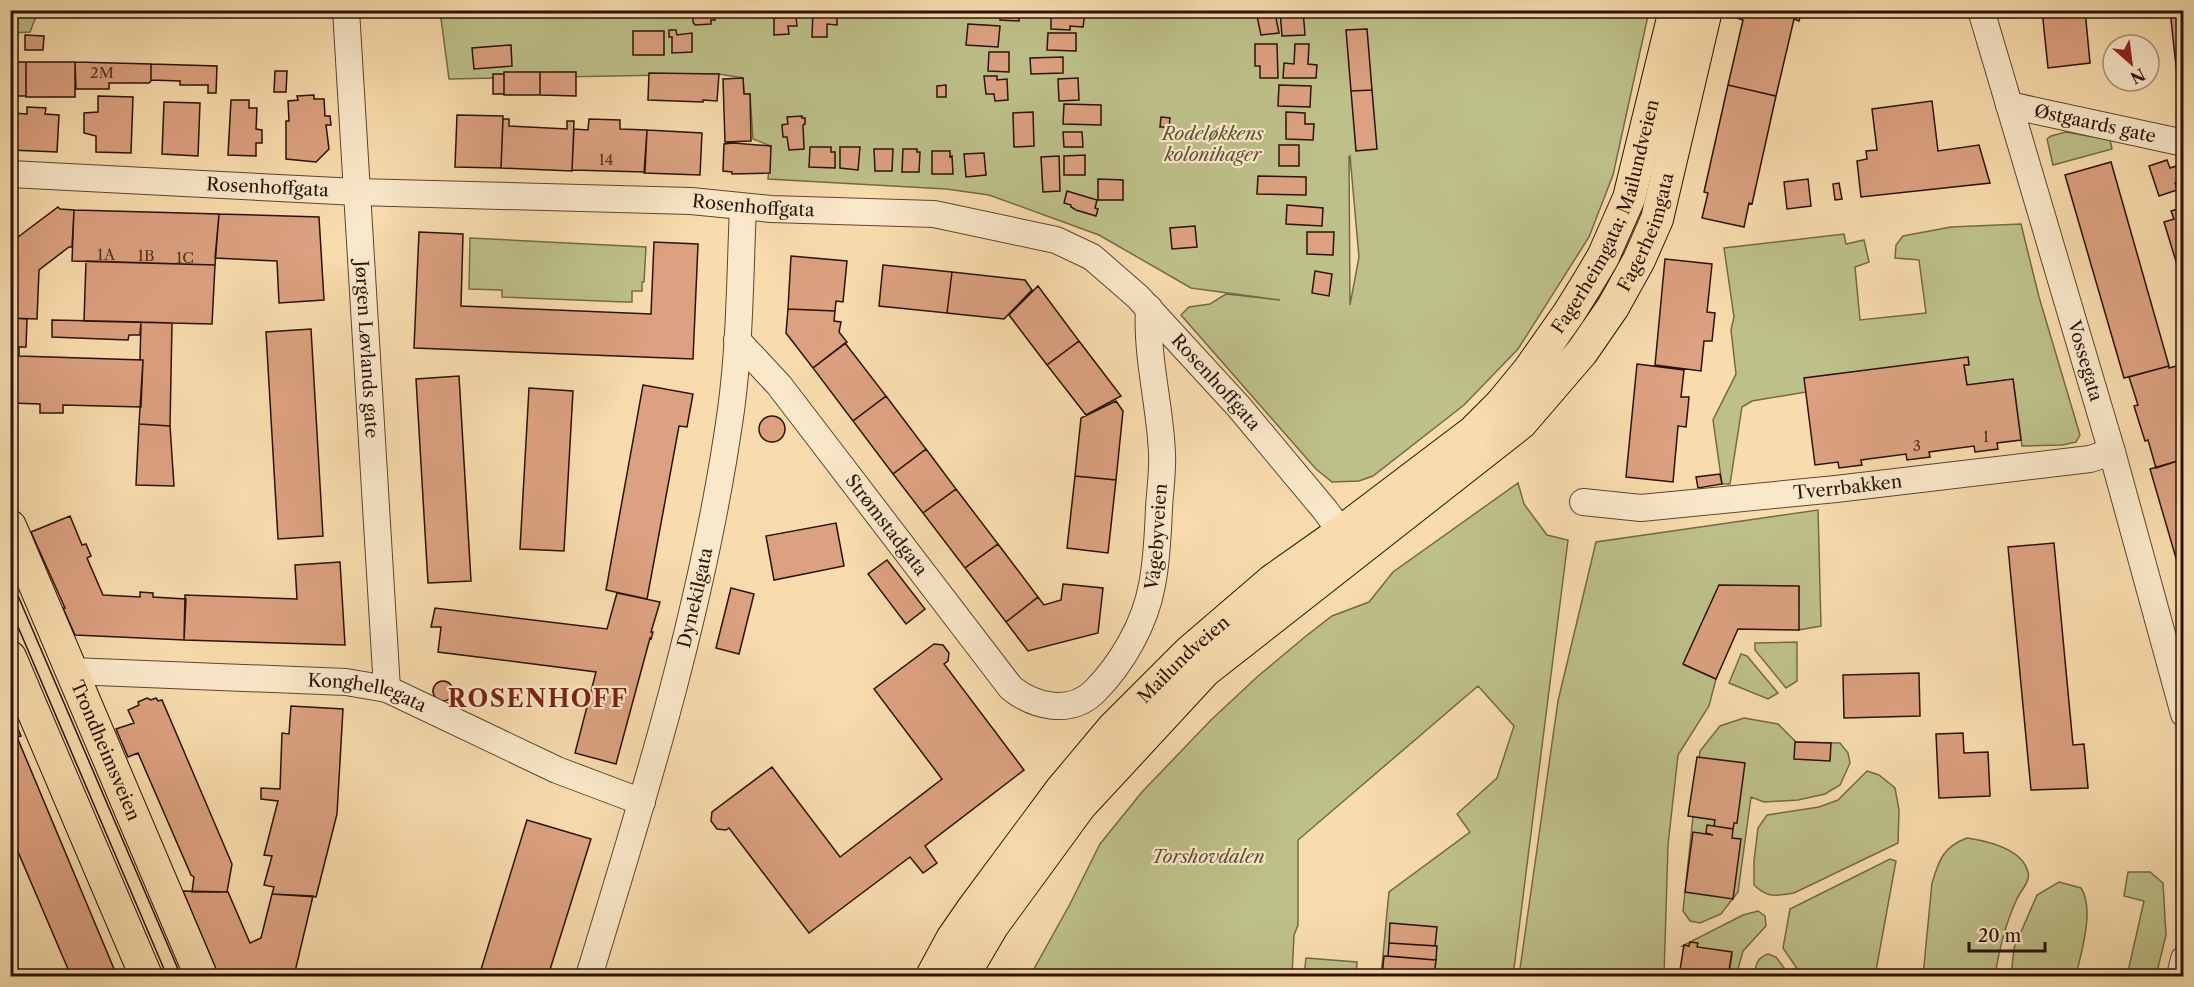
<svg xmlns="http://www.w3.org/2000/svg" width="2194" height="987" font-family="'Libre Caslon Text',serif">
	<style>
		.green { fill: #bec089; stroke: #746948; stroke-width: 1.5; fill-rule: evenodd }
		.building { fill: #dca180; stroke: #2b1207; stroke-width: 1.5 }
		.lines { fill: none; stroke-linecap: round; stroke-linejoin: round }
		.minor-casing { stroke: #5e4430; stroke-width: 28 }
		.major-casing { stroke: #2b1207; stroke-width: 34 }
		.minor { stroke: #fae8ca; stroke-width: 26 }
		.major { stroke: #f8dcad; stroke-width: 32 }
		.tram { stroke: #2b1207; stroke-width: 1.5 }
		.labels { text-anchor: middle; stroke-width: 4.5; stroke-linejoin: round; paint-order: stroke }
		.number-label { font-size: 15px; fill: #573625 }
		.street-label { font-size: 18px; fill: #2b1207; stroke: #fae8ca }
		.park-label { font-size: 18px; font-style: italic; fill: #5e4f34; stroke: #fae8ca }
		.district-label { font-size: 24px; font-weight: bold; letter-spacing: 1.5px; fill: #7a1f14; stroke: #fae8ca }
	</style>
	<rect width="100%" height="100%" fill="#f8dcad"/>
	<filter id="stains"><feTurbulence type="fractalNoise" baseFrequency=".00333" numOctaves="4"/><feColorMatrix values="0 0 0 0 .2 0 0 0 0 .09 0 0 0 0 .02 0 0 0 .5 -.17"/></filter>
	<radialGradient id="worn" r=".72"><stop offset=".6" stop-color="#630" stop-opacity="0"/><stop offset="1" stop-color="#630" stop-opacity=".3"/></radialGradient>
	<path class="green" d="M10,11H38L30,32L11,33Z
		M440,11H1649L1613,175L1589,237L1518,349L1464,405L1373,476L1359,481L1332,482L1316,469L1181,315L1189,307L1210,304L1226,294L1280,300L1191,288L1099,235L989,195L946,189L768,179L771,146L753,139L750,94H744L743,78L719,74L449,79ZM1350,156L1359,257L1350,305L1349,157Z
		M2066,132L2110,140L2112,149L2053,165L2047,139L2051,136Z
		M2021,224L2039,297L2080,435L2076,442L2062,445L2022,446L2013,379L1967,385L1964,365L1969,364L1968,358L1806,392L1752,401L1742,407L1730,484H1722L1713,420L1736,374L1731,330L1734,317L1724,248L1844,234L1846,244L1864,240L1869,262L1855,267L1860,320L1926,313L1919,260L1895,258L1896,245L1903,236L1951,227Z
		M470,238L646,247L644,282H642V291H632V302H625L502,297V290L469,289Z
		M1518,483L1524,504L1547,535L1568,540L1513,976H1381L1389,892L1470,832L1457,814L1497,778L1514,726L1478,686L1298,840V925L1294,935L1292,976H1030L1070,904L1100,844L1142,792L1211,720L1257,677L1306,636L1332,616L1369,602L1393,572Z
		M1818,510L1821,626L1798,630L1799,588L1684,665L1716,679L1709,706L1678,755L1668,845L1664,976H1519L1558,701L1596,542Z
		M1797,642V681L1786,688L1755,650V643Z
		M1741,654L1747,656L1778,693L1768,699L1729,683Z
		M1744,718L1778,724L1796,742L1840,743L1848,753L1850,763L1840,785L1825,794L1798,800L1764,802L1751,797L1738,892L1721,914L1700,923L1690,921L1683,911L1700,751L1720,726Z
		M1867,771L1879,775L1895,788L1899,810L1898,843L1794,893C1776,896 1767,898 1754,885V861L1758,828L1767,815L1819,807L1838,800Z
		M1967,838C1987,841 2022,848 2028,872C2031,882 2019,892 2016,901C2005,925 1999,950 1995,976H1923L1932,883C1939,860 1943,847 1967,838Z
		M1890,859L1896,861L1875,976H1802L1783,948L1790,909Z
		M2128,872H2150L2163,883L2166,935L2156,976H2127L2144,901L2124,896Z
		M2059,882L2081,888C2095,910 2081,952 2076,976H2011L2014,948L2037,895Z
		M1758,911L1765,916L1766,926L1743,951L1736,976H1729L1732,954L1682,946L1743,915Z
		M1768,954L1776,957L1790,976H1754C1756,966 1756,958 1768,954Z
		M1306,958L1357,962L1356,976H1304Z"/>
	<path class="building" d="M693,10L714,12L715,20H711V24L695,25L693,22Z
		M813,10H837V25L827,24V37H812Z
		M1000,10H1019V21L1000,20Z
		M1280,10H1303L1305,35L1282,36Z
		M1739,10H1802L1799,21L1794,19L1776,96L1728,85L1743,20L1737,18Z
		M2042,10H2085L2090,63L2048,68Z
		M2170,10H2184V113H2181Z
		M1051,11L1085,12L1083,27L1070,26V30L1051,29Z
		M1275,13L1279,33L1261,35L1257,16Z
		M796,16L797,26H788L789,34L774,35V18Z
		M968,24L1000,26L998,47L966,45Z
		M1367,29L1372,90L1351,91L1346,30Z
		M669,30H676L677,35L692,33V52L672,53V37H669Z
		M633,31H664V55H633Z
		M1048,33H1076V51L1047,50Z
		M25,35L44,36L43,50H25Z
		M1255,44H1277L1278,78H1260V66H1255Z
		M1295,44H1309L1308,64L1317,65L1316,78H1283L1284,63L1294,64Z
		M511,45L512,66L474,69L472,48Z
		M989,52H1009V72L988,71Z
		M1063,57V73L1031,74L1030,58Z
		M10,62H26V96H10Z
		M26,62H75V97H26Z
		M75,62L151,64V81L149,83H109V89H76Z
		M151,64L217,66L216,93H208V85H180V81L151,80Z
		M275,71H287L286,92H274Z
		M504,72H540V95H504Z
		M540,72H576V96L540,95Z
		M649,73L719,74L717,101L703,100V102L648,100Z
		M493,74H504V94H493Z
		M984,76H997V80L1007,79L1008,100L995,101L994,94H986Z
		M743,78L744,94H750L751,141L725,142L723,79Z
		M1078,78L1079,100L1059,101L1058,79Z
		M946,85V97H937V86Z
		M1279,85L1311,86L1310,107L1278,106Z
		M1728,85L1776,96L1752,204L1749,203L1744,227L1702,218L1708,193L1704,192Z
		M1372,90L1377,149L1356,151L1351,91Z
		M314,95V99H324L325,116H330L331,125H326L329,149L316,162L286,159V121H289L288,101L298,100L297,96Z
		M98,96L133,97L131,153L96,152V136L84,133V113L98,112Z
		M231,100H249V108H257L256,129L262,130V143H256V156L228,155Z
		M1932,101L1938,151L1979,145L1990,183L1861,197L1857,161L1867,159L1866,151L1877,150L1872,109Z
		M164,102L200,103L198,156L162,154Z
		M1064,104L1101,105V125L1063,124Z
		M27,107L46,108L45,114L59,115L57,152L11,150L13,113L27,114Z
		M1033,112L1034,146L1014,147L1013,113Z
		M1286,112L1305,113V124H1314L1313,140L1286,139Z
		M457,115L503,116L501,168L455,167Z
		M802,116V118H805V124L803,125L804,149L789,150L787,137H783L782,125L788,124L787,117Z
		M1161,117L1170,118L1169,127H1160Z
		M503,119H509V126L567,129V121H574L572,171L501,168Z
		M589,119L620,120V129L647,130L645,172L572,170L574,129L588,130Z
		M647,130L702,133L700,175L644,173Z
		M1063,132H1082L1083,147H1064Z
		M733,143L771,146L770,173L732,174V172L723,171L724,144Z
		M1279,145H1299V166H1279Z
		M810,147H831V152H835V168L809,167Z
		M840,147H860L858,170L840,168Z
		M874,149H893L892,171H875Z
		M903,149H917V152H920L919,172H902Z
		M932,151H950V157L952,156L953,174H932Z
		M984,153L986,175L966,177L964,154Z
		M1085,155V175H1064V156Z
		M1059,156L1060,191L1043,192L1041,157Z
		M2167,160L2170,168L2176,166L2180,181L2175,183L2177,190L2159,196L2149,166Z
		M2111,162L2169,366L2124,378L2065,175Z
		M1258,176L1306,177V195L1257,194Z
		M1098,179L1123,180V200H1098Z
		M1808,179L1811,206L1787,209L1784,182Z
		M1839,183L1842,199L1835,200L1833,184Z
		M1067,191L1097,200L1095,208L1098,209L1096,216L1076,210L1071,207V205L1064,203Z
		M1287,205L1323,208L1322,226L1286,224Z
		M58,207L60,209L74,210L72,247H69L39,270L37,319L10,318V243Z
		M2184,207V281H2182L2164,222L2174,219L2171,211Z
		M74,210L219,214L215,265L72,261Z
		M219,214L319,217L324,300L279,303L277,261L215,258Z
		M1195,226L1197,247L1172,249L1170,228Z
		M419,232L463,234L461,306L651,314L654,242L698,244L693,359L414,348Z
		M1307,232H1334L1333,255L1307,254Z
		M791,256L847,261L843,302L836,301L835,311L788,309Z
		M1665,259L1712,264L1707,312L1715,313L1712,341H1704L1701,371L1655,365Z
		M86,261L215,265L212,324L84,321Z
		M883,265L952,272L947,313L879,306Z
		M1315,271L1332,274L1329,296L1312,293Z
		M952,272L1025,280L1032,290L1004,319L947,313Z
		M1038,286L1079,341L1047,365L1009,315Z
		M788,309L835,311L834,321L841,322L839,332L847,342L813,368L786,333Z
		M10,318L27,319L26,347H10Z
		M52,320L141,322L140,335H129L128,340L52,337Z
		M141,322L172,323L170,426L139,424L143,360H140Z
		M311,329L323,536L278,539L266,332Z
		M1079,341L1121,396L1086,415L1047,365Z
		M845,343L886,396L853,421L813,368Z
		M10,347H19V356L143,360L141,407L63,405V413H40V404L10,403Z
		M1968,357L1969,365H1964L1967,385L2013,379L2021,440L1997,443L1998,449L1975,452L1974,446L1929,452L1930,457L1907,460L1906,454L1861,460L1862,465L1839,468L1838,462L1815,465L1804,378Z
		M1637,364L1684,370L1681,397H1689L1686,427L1678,426L1673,482L1626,477Z
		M2184,364V459L2156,468L2148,440L2145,441L2134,406L2138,405L2129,377L2169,366V368Z
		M459,376L471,581L428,583L416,379Z
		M643,385L693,394L687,427L679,426L647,599L606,590Z
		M529,388L573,391L564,551L520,549Z
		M886,396L926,449L893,474L853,421Z
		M1116,401L1123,411L1116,480L1075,476L1081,418Z
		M759 429a13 13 0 1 1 26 0a13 13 0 1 1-26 0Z
		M139,424L170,426L174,486L136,485Z
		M926,449L956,489L923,513L893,474Z
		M2184,459V564L2178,565L2150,469Z
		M1720,474L1722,484L1698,488L1696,477Z
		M1075,476L1116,480L1108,553L1067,548Z
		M956,489L998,544L965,568L923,513Z
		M70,516L82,545L86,544L91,556L87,558L103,595L140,597V592L153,593V597L186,599L184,640L75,635L63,608H65L31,532Z
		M836,523L844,566L774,580L766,536Z
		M2054,543L2073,745L2084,744L2088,788L2031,790L2008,547Z
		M998,544L1038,597L1006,622L965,568Z
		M887,560L925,609L906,624L868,574Z
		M340,562L345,645L184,640L185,595L297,599L295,565Z
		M1063,584L1103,588L1098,633L1028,651L1006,622L1038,597L1044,605L1061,600Z
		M1719,585L1799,586V630L1738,629L1716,679L1683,664Z
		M731,588L754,594L739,654L716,648Z
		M617,593L660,602L651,632H653L651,639L650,638L616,764L575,753L596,672L438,652L441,627H431L435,608L607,629Z
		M934,644L943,645L949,653L948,661L944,664L1024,770L925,846L937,863L923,873L910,857L809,933L729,828L726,830L717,829L711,821L712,812L772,767L840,857L942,779L874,689Z
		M1919,673L1920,716L1844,718L1843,675Z
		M433 691a10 10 0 1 1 20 0a10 10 0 1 1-20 0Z
		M147,698L151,700L156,698L158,701L162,700L232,864L227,892H192L194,877L191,875L138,753L128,757L116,729L134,723L128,710L139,705L138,702Z
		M291,706L343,709L337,814L316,897L272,894L274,887L264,885L272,856L264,855L278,801L261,799V788L280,789L282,733L289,734Z
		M13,717L21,736L17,737L117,976H71L10,833V718Z
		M1963,733L1964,753L1988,752L1990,796L1939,798L1936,734Z
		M1795,742L1831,743L1830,761L1794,759Z
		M1697,757L1745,763L1737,823H1734L1733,829L1714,826L1715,820L1688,816Z
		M527,820L591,839L548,976H479Z
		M1707,825L1733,829L1732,838L1741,839L1733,899L1685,892L1693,832L1713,835L1706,833Z
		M183,891L228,892L250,943L261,938L272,894L313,896L294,976H219Z
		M1390,923L1437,927L1435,946L1389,943Z
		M1690,942L1698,943L1697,947L1732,952L1728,976H1679L1684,945L1689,946Z
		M1389,943L1437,946L1436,960L1388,956Z
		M1384,956L1436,960L1434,976H1382Z"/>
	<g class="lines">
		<defs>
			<g id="minor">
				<path id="s1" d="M346,10L387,689"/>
				<path id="s2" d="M1981,10L2112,452L2184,714"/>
				<path id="s3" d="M2009,105L2184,143"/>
				<path id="s4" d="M10,174L357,192L691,201L771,209L934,214L1056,240L1092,257L1138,297L1239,407L1325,510L1352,547"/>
				<path id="s5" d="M737,340L779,385L1011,688C1035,707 1070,715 1094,692C1122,664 1145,624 1152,585C1157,560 1158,533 1159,508C1160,490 1163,471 1162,453C1160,404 1146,357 1149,308"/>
				<path id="s6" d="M1583,502L1641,508L1836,489L2090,459L2112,452"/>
				<path id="s7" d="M72,671L346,682L387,689L557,770L642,802"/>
				<path id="s8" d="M589,976C646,791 704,603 731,410C740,343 740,275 743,207"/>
				<path d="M2180,976L2184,959"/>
			</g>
			<g id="major">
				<path id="s9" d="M10,526L201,976"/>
				<path d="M10,657L146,976"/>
				<path id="s10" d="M932,976L952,939L972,910L1061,790L1113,728L1188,653L1273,580L1341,532L1473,432L1501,404L1529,370L1569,313L1587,284L1603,257L1629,198L1675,10"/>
				<path id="s11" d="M963,976L993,925L1080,806L1205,671L1521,423L1582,352L1613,307L1639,260L1657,219L1706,10"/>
			</g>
		</defs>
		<use href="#minor" class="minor-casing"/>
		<use href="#major" class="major-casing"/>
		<use href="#minor" class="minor"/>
		<use href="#major" class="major"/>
		<path class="tram" d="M10,577L181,976
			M10,608L167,976"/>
	</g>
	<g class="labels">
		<g class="number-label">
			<text x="102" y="78">2M</text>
			<text x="606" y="165">14</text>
			<text x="106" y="260">1A</text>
			<text x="146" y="261">1B</text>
			<text x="185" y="263">1C</text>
			<text x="1986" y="442">1</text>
			<text x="1917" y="451">3</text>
		</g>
		<g class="street-label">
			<text dy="6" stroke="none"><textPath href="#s3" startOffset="88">Østgaards gate</textPath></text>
			<text dy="6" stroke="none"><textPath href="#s4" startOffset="258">Rosenhoffgata</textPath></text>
			<text dy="6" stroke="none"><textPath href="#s4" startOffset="744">Rosenhoffgata</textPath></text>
			<text dy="6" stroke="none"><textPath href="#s10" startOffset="1032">Fagerheimgata; Mailundveien</textPath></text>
			<text dy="6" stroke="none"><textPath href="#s11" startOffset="1023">Fagerheimgata</textPath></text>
			<text dy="6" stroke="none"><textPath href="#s1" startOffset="340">Jørgen Løvlands gate</textPath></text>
			<text dy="6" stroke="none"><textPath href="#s2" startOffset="366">Vossegata</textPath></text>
			<text dy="6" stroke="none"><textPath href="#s4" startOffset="1266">Rosenhoffgata</textPath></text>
			<text dy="6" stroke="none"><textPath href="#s6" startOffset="266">Tverrbakken</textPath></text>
			<text dy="6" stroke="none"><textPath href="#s5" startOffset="238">Strømstadgata</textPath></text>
			<text dy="6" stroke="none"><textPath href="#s5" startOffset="706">Vågebyveien</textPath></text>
			<text dy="6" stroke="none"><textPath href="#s8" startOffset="393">Dynekilgata</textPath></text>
			<text dy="6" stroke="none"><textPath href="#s10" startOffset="406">Mailundveien</textPath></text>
			<text dy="6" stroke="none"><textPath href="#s7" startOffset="297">Konghellegata</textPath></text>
			<text dy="6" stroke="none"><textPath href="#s9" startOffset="244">Trondheimsveien</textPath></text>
		</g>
		<g class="park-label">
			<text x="1213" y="140">Rodeløkkens<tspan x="1213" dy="21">kolonihager</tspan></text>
			<text x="1208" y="863">Torshovdalen</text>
		</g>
		<g class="district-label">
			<text x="538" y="707">ROSENHOFF</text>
		</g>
	</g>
	<rect width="2194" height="987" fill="none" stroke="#f8dcad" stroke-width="36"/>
	<rect x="12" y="12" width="2170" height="963" fill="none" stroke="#2b1207" stroke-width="3"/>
	<rect x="18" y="18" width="2158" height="951" fill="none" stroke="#2b1207" stroke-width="1.5"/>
	<g transform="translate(2131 63) rotate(152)"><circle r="28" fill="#fae8ca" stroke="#a7927c" stroke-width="1.5"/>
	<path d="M0-4.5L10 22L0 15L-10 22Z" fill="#8f2418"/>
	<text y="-9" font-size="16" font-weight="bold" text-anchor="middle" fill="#2b1207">N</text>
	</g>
	<path d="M1969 942v9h76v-9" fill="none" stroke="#2b1207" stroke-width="3"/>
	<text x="1978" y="942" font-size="18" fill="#2b1207" stroke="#fae8ca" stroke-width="4.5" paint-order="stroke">20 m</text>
	<rect width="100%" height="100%" filter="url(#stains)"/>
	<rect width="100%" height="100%" fill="url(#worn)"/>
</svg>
